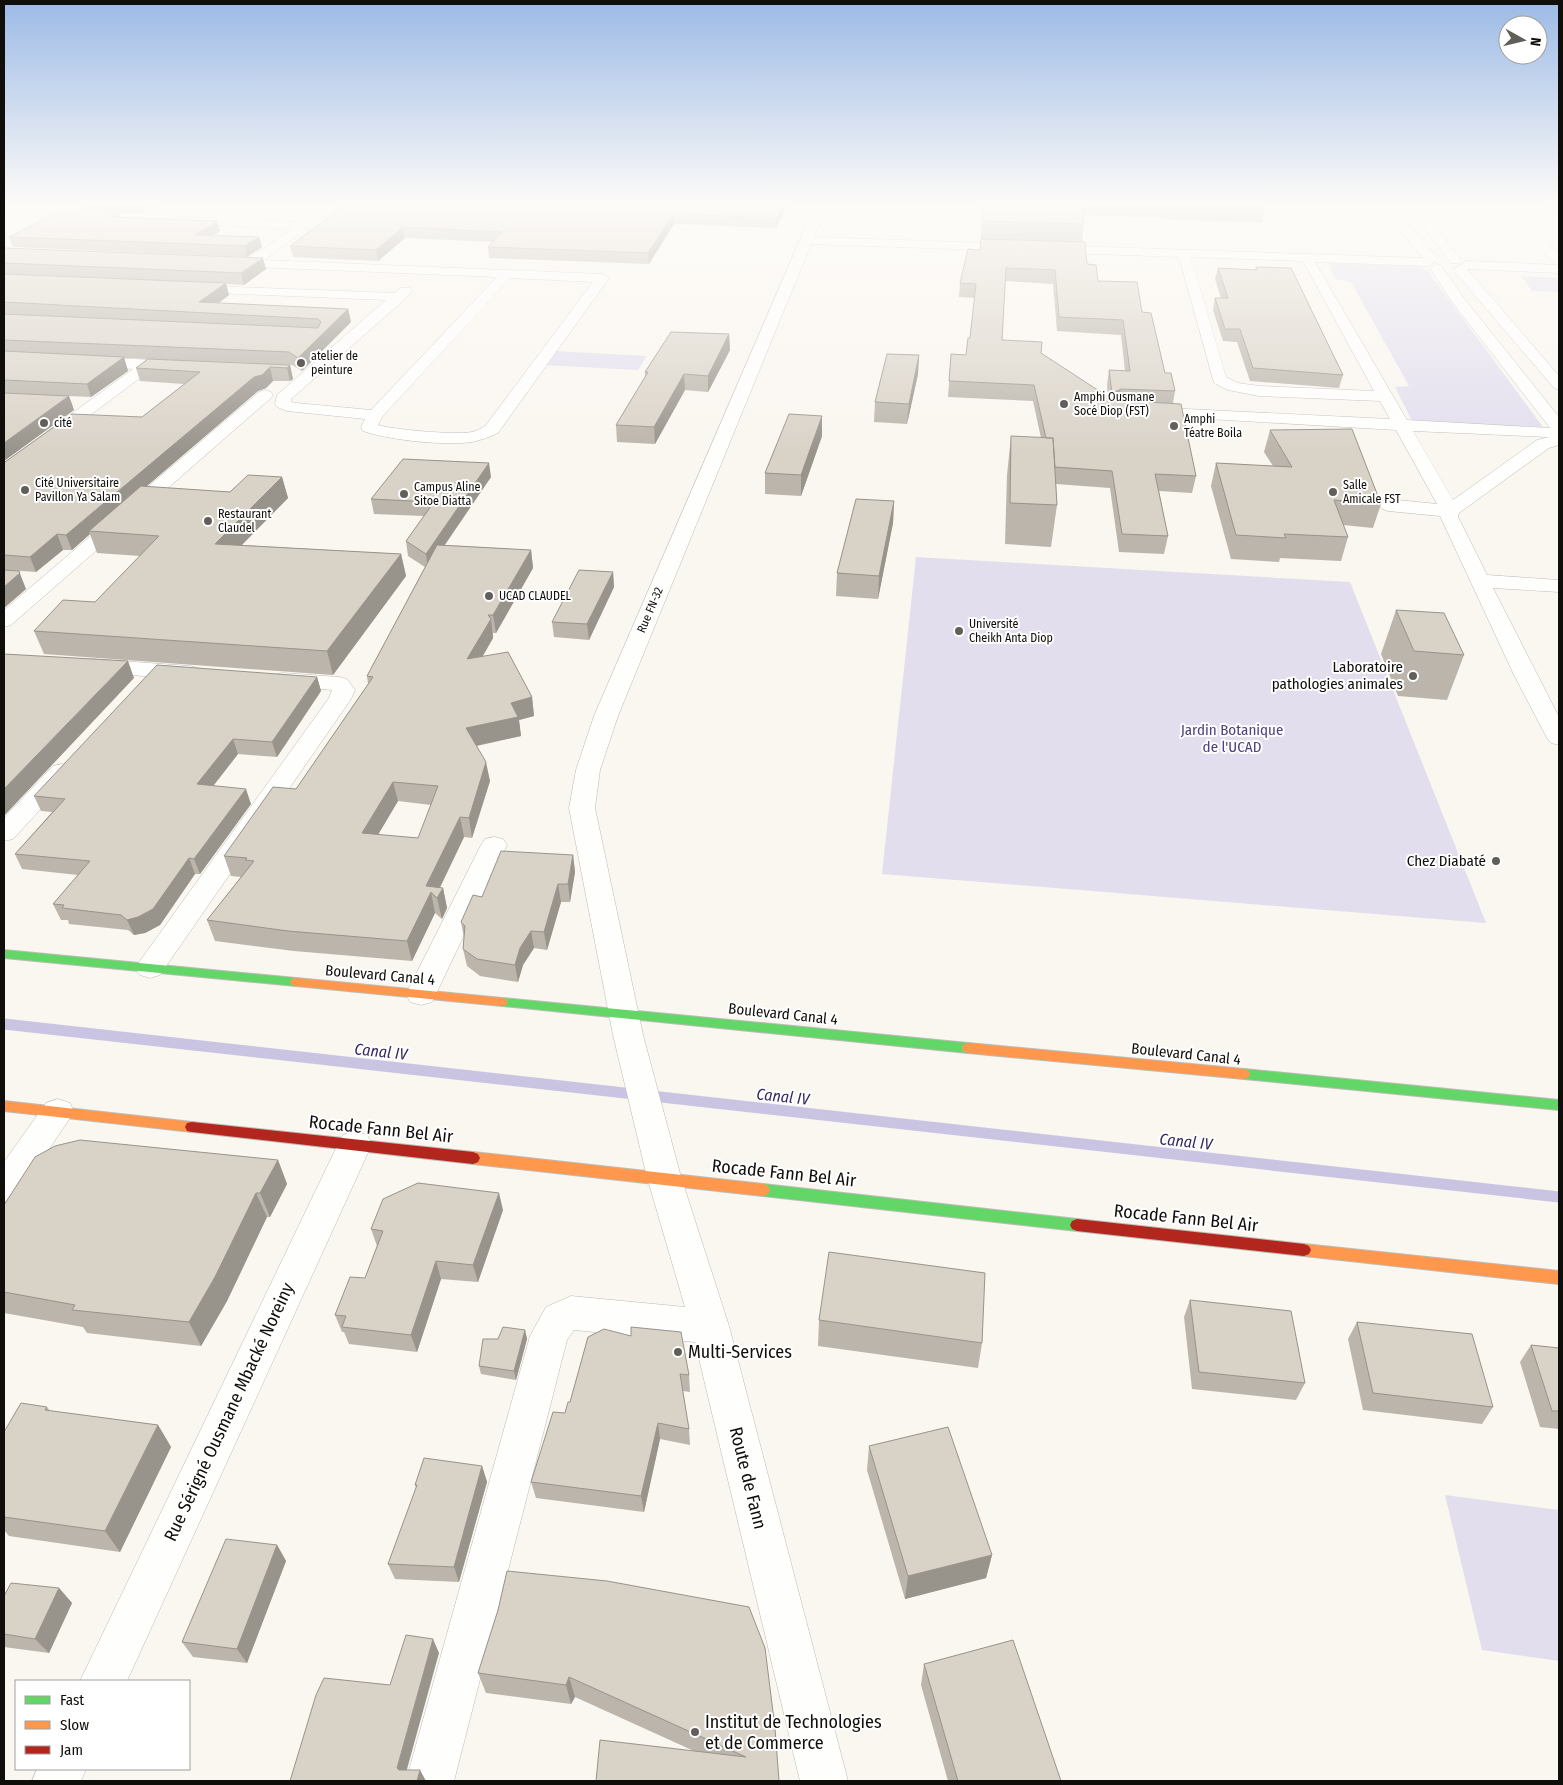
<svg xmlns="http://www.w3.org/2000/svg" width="1563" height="1785" font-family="'Fira Sans Condensed',sans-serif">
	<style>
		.green { fill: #e2deee }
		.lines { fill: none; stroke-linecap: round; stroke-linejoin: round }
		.stream { stroke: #cac4e3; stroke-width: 11 }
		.street-casing { stroke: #bebbb6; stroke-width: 1 }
		.fast-casing { stroke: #bebbb6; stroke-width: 2 }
		.slow-casing { stroke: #bebbb6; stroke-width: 2 }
		.jam-casing { stroke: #bebbb6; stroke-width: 2 }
		.street { fill: #fefefd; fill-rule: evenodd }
		.fast { fill: #63d668; fill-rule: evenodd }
		.slow { fill: #ff974d; fill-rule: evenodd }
		.jam { fill: #b3261e; fill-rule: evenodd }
		.wall { fill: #bbb5ab; fill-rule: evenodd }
		.shaded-wall { fill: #98938b }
		.building { fill: #d9d2c7; stroke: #98938b; fill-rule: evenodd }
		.poi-dot { fill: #625f5a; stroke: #fff; stroke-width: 2 }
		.labels { text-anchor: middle; stroke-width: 4; stroke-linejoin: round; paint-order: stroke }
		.far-poi-label { font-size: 12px; fill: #100e0a; stroke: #fff; text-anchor: start }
		.far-street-label { font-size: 12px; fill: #100e0a; stroke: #fff }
		.poi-label { font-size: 15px; fill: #100e0a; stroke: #fff; text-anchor: end }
		.park-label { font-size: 15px; fill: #4f427e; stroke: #fff }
		.street-label { font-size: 15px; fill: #100e0a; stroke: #fff }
		.water-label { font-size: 16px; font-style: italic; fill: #362861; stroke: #fff }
		.near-street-label { font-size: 18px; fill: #100e0a; stroke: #fff }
		.near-poi-label { font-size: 18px; fill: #100e0a; stroke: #fff; text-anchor: start }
	</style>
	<rect width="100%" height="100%" fill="#faf6f0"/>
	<path class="green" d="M1329,263L1420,267L1428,271L1543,427L1412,421L1395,387L1409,386L1351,282L1334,279Z
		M1521,276L1559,278V292L1532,291Z
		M555,351L647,356L638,370L544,365Z
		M916,557L1350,582L1486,923L882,874Z
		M1445,1495L1559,1510V1661L1482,1650Z"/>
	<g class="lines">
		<path class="stream" d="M4,1024L1559,1197"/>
		<defs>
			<path id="street" d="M329,203H342L264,260L602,274L609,278L498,433C490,437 481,440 472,442C445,446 388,440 363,431L361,427L365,419L287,411L277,407L275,404L277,395L386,300L190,292L185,291L183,288L185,285L395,293L400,288H410L412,291L404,300L291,399V402L296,403L371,410L497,277L228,266L222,262L224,259H248L292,229L180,223L174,220L180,217L302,222ZM510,278L593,282L486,425C482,428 477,431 472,432C455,435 396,430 378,425L382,417Z
				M816,203H827L814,237L1423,258L1379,205L1390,203L1435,256L1437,259L1431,265L1427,266L1315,262L1407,420L1550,428L1453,303L1430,268L1436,264L1441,265L1463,297L1559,417V445L1549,448L1459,513L1458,517L1487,575L1559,580V592L1493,588L1559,717V745L1551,743L1547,738L1514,675L1440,516L1388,511L1382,509L1379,505L1382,501L1388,499L1437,504L1396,430L1140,415L1138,412L1140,409L1146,407L1390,419L1380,401L1259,396L1228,390L1214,383L1179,257L811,244L618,716L600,770L595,808L643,1035L681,1177L729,1326L848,1781H800L695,1342L574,1330L567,1340L454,1781H406L530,1336L546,1307L571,1296L685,1307L647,1177L613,1035L569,808L576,770L594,716ZM1191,257L1303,261L1374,391L1259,386L1238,383L1226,377ZM1413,431L1549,437L1537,440L1453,500Z
				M1496,203H1506L1559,254V265L1555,264L1497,207Z
				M1409,204H1417L1459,257L1461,260L1459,263H1451L1409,208L1407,206Z
				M26,211L89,213L95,216L89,219L26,217L4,221V215Z
				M1466,261L1559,265V273L1467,269L1559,376V390L1554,388L1455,272L1454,269Z
				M89,357L176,361L181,363L184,366L181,369H152L10,475L4,476V463L133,369L84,365L81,362L84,359Z
				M265,390L271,392L273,395L271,398L11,625L4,627V610L259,392Z
				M93,659L190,666L198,668L201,673L198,678L190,680L85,671L82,666L85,661Z
				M283,673L339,677L347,679L355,690L351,699L160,975L150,978L140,975L135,968L140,961L329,698L332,690L275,685L272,680L275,675Z
				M62,764L71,766L74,771L71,776L13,839L4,841V818L53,766Z
				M494,837L503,839L507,845L436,994L432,1002L421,1005L410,1002L406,994L481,845L485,839Z
				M58,1099L70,1103L74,1112L16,1198L4,1202V1162L46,1103Z
				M355,1131L367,1135L372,1144L127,1681H80L338,1144L343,1135Z
				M37,1769H86L81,1781H32Z"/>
			<path id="fast" d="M4,950L296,978L300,979L302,982L300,985L296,986L4,958Z
				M502,998L968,1043L973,1045L974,1048L973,1051L968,1053L502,1006L498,1005L496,1002L498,999Z
				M1244,1069L1559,1100V1110L1244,1079L1239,1077L1238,1074L1239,1071Z
				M763,1184L1077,1219L1082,1221L1084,1225L1082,1229L1077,1231L763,1196L758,1194L756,1190L758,1186Z"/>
			<path id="slow" d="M296,978L502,998L506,999L508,1002L506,1005L502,1006L296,986L292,985L290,982L292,979Z
				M968,1043L1244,1069L1249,1071L1250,1074L1249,1077L1244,1079L968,1053L963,1051L962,1048L963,1045Z
				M4,1101L192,1122L197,1123L199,1127L197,1131L192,1132L4,1111Z
				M473,1152L763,1184L768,1186L770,1190L768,1194L763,1196L473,1164L468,1162L466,1158L468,1154Z
				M1304,1244L1559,1271V1284L1304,1256L1299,1254L1297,1250L1299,1246Z"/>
			<path id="jam" d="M192,1122L473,1152L478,1154L480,1158L478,1162L473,1164L192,1132L187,1131L185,1127L187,1123Z
				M1077,1219L1304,1244L1309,1246L1311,1250L1309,1254L1304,1256L1077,1231L1072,1229L1070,1225L1072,1221Z"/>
		</defs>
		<use href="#street" class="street-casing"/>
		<use href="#fast" class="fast-casing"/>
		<use href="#slow" class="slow-casing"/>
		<use href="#jam" class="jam-casing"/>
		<use href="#street" class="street"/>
		<use href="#fast" class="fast"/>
		<use href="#slow" class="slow"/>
		<use href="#jam" class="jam"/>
	</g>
	<path class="wall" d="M80,203H158L140,213H119L120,217L217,221L220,231L214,235L259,237L262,247L247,257L13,247L9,237L82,211Z
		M348,203H789L776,228L674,224L649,264L489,258L488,247L493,242L405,238L378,261L293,257L290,246Z
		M983,203H1266L1262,223L1164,219V218L1083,215L1084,224L1082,242L1087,264L1098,281L1142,312L1165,373L1175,391L1173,403L1196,476L1192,493L1159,491L1168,536L1164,554L1119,552L1110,488L1056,484L1057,505L1051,547L1005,544L1007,475L1011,436L1041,438L1033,401L948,397L951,354L966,355L970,338L975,298L959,297L960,283L980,250ZM1005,281L1053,284L1057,331L1121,335L1125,371L1109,370L1107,385L1108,397L1041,353L1002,340Z
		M1544,203H1559V218Z
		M4,248L266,269L244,285L226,284L229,295L219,303L348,309L351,322L302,371L292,365L182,360L290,365L293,379L290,381H273L266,388L258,391L146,487L230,492L282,477L288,498L242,545L401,554L406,576L333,675L44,654L34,631L95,602L140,556L97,553L90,534L72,550H63L36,572L8,570L26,589L4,608V462L142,417L184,384L140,381L136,368L147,359L124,358L128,371L91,397L69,396L74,410L4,461Z
		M1256,267L1343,375L1339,388L1250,381L1237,342L1223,341L1213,310L1215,298H1221L1215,279L1218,268L1255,270Z
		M729,334L730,350L708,392L685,390L655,444L617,442L616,425L645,378V372Z
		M919,355L918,374L907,424L874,422L875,402Z
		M1270,430L1381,504L1373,528L1343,525L1348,537L1341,561L1280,558L1279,562L1231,559L1211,486L1216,463L1273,466L1264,452Z
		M822,436L801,496L765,494V473Z
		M491,477L445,545L531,550L533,568L496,633H493V638L483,656L532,697L534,716L519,720L521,736L477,746L490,781L472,838L464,837L440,888H443L447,908L442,919L435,913L412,961L294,951L215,941L207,920L241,877L231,876L224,856L296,789L368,684L367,676L425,567L408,556L406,541L424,516L374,514L371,499ZM398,801L431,805L418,838L378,835Z
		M894,501L893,523L878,599L836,596L837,573Z
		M613,572L614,587L589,640L554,637L552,622Z
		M1396,610L1464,655L1447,700L1398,696L1381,654Z
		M317,677L321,691L277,757L238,754L213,786L251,804L200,874H195L160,925L145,933L134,935L128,930L69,924L68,920H61L53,904L78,875L22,869L15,854L52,812L41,811L34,796Z
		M573,855L575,872L570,902H561L547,950L534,948L523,965L518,982L480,976L467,966L463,949L464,938L461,922L482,897Z
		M278,1160L287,1184L270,1217H267L227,1301L201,1346L87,1333L83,1327L4,1313V1205Z
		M503,1210L478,1282L441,1279L417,1352L349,1344L344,1332H342L335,1315L365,1278L377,1246L371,1229Z
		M1190,1300L1305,1383L1296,1400L1192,1389L1184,1317Z
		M819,1320L982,1343L978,1368L818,1346Z
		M1357,1322L1493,1407L1482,1424L1363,1410L1348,1339Z
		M525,1330L527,1339L516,1380L481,1374L479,1366L498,1339Z
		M588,1337L689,1375L690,1392L683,1391L689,1429L690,1445L660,1439L644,1512L536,1498L531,1482L570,1402Z
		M1531,1345L1559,1348V1429L1540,1427L1520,1362Z
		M47,1407L50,1411L158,1425L171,1447L120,1552L9,1536L4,1530V1432Z
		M869,1446L992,1555L986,1578L905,1599L867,1470Z
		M482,1466L487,1482L459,1582L395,1579L388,1564L416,1488L415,1485Z
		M277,1545L286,1561L247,1663L193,1657L182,1642Z
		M507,1571L779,1781L694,1751L575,1697L571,1704L486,1693L478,1673L498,1610Z
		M59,1588L72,1603L49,1653L4,1647V1596Z
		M924,1664L1061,1781H948L921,1685Z"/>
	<path class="shaded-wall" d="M137,203H158L140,213Z
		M784,203H789L776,228V218Z
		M119,213L122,223L111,217Z
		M673,214L674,224L649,264L648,253Z
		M217,221L220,231L199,244L195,235Z
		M403,227L405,238L378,261L376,250Z
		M259,237L262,247L247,257L245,246Z
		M263,258L266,269L244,285L241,273Z
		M226,283L229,295L205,313L199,302Z
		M348,309L351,322L302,371L298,358Z
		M729,334L730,350L708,392V376Z
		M919,355L918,374L907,424L909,404Z
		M124,357L128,371L91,397L87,384Z
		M290,365L293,379L290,381L287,368Z
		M270,367L273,381L266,388L258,391L94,531H89L90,534L72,550L66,535L254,377Z
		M684,374L685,390L655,444L654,427Z
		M1121,389L1118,404L1109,408L1112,393Z
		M69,396L74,410L4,461V443Z
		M822,416V436L801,496V475Z
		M489,463L491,477L428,569L426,554Z
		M282,477L288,498L221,566L215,544Z
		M894,501L893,523L878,599L879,576Z
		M57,534L63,550L36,572L30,557Z
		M531,550L533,568L496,633L493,615Z
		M401,554L406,576L333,675L327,651Z
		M19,571L26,589L4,608V587Z
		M613,572L614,587L589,640L587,624Z
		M491,619L493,638L470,678L467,659Z
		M128,661L134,678L4,816V789Z
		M317,677L321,691L277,757L272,742Z
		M532,697L534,716L519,720L521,736L470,747L466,728L511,703Z
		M233,739L238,754L203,799L197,784Z
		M486,762L490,781L472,838L469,818Z
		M393,782L398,801L367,853L362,833Z
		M246,789L251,804L200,874L194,859Z
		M460,817L464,837L435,897L431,892L435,913L412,961L407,941L426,886Z
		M573,855L575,872L570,902L568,884Z
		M189,858L195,874L160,925L145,933L134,935L127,920Z
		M558,884L561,902L547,950L544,932Z
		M443,888L447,908L442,919L437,898Z
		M531,931L534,948L523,965L518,982L515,965L520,948Z
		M278,1160L287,1184L270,1217L260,1193Z
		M256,1193L267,1217L227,1301L201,1346L189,1322Z
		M499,1193L503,1210L478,1282L473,1265Z
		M436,1261L441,1279L417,1352L411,1335Z
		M525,1330L527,1339L516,1380L514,1371Z
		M658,1423L660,1439L644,1512L641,1496Z
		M158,1425L171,1447L120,1552L105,1531Z
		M482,1466L487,1482L459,1582L454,1567Z
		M277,1545L286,1561L247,1663L237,1649Z
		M992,1555L986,1578L905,1599L908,1576Z
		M59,1588L72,1603L49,1653L35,1639Z
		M433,1639L439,1653L404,1780L397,1768Z
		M569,1677L575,1697L571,1704L566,1685Z
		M420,1770L426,1781H417Z"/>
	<path class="building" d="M348,203H784L776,218L673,214L648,253L488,247L502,232L403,227L376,250L290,246Z
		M984,203H1082L1084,224L982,221Z
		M61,210L119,213L111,217L217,221L195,235L259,237L245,246L9,237Z
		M981,239L1085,242L1087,264L1096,265L1098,281L1137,282L1142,312L1151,313L1165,373H1171L1175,391L1121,389L1112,393L1109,370L1130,371L1123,320L1059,317L1055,270L1006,268L1002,340L1042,342L1041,353L1113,400L1181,404L1196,476L1155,474L1168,536L1122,534L1112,471L1055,467L1053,438H1046L1034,385L949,381L951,354L966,355L968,338H970L976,284L960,283L968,249L980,250Z
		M4,248L263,258L241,273L4,263Z
		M1256,267L1291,268L1343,375L1253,368L1240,329H1225L1215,298H1228L1218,268L1257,270Z
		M4,274L226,283L199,302L348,309L298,358L289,352L4,340V314L318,328L321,322L318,319L4,302Z
		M671,332L729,334L708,376L684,374L654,427L616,425L648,372H645Z
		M4,351L124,357L87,384L4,380Z
		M887,354L919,355L909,404L875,402Z
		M148,359L290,365L287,368L270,367L262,375L254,377L66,535L57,534L30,557L4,555V462H5L72,414L142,417L200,372L136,368Z
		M4,393L69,396L4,443Z
		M789,414L822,416L801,475L765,473Z
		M1352,429L1381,504L1334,500L1348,537L1284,534L1286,538L1236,535L1216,463L1292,467L1270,430Z
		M1011,436L1053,438L1057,505L1010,503Z
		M403,459L489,463L426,554L406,541L434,502L371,499Z
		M248,475L282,477L215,544L401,554L327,651L34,631L63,600L95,602L159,536L89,531L141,486L230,492Z
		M856,499L894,501L879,576L837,573Z
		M437,545L531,550L493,615H488L491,619L467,659L508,652L532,697L511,703L518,717L466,728L486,762L469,818L460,817L426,886L443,888L437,898L431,892L407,941L288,931L207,920L254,861L245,860L247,858L224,856L273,787L296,789L373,677L367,676ZM393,782L438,786L418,838L362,833Z
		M4,570L19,571L20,573L4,587Z
		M579,570L613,572L587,624L552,622Z
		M1396,610L1444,613L1464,655L1414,651Z
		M4,654L128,661L4,789Z
		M157,665L317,677L272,742L233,739L197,784L246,789L194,859L189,858L153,909L138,917L127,920L121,915L62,908L64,905L53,904L90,861L15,854L65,799L34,796Z
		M501,851L573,855L568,884H558L544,932L531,931L520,948L515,965L477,959L463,949L465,926L461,922L473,895L482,897Z
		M80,1140L278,1160L260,1193H256L215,1277L189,1322L72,1310L75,1305L4,1292V1205L35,1157L55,1146Z
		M418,1183L499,1193L473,1265L436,1261L411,1335L342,1327L346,1316L335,1315L350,1277L365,1278L383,1231L371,1229L383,1199Z
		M829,1252L985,1273L982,1343L819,1320Z
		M1190,1300L1291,1311L1305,1383L1199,1372Z
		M1357,1322L1472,1334L1493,1407L1373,1393Z
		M503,1327L525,1330L514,1371L479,1366L483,1339H498Z
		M631,1327L681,1332L689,1375L680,1374L689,1429L658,1423L641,1496L531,1482L553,1412L565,1413L568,1402H570L588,1337L604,1329L631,1336Z
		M1531,1345L1559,1348V1411H1552Z
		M21,1403L47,1407L45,1410L158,1425L105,1531L4,1517V1432Z
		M948,1427L992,1555L908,1576L869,1446Z
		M424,1458L482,1466L454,1567L388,1564L417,1485H415Z
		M226,1539L277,1545L237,1649L182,1642Z
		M507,1571L607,1581L749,1607L765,1648L775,1728L779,1781H596L600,1740L746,1757L569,1677L566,1685L478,1673L498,1610Z
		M11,1583L59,1588L35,1639L4,1634V1596Z
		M406,1635L433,1639L397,1768L399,1770H420L417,1781H290L316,1695L324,1678L390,1685Z
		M1013,1640L1061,1781H958L924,1664Z"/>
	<linearGradient id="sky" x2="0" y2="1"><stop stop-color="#9cbae6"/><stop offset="0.45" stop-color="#fdfbf8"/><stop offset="1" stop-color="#fdfbf8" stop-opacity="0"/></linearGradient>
	<rect width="1563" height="453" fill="url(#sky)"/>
	<g class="poi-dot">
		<circle cx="301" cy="363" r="5"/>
		<circle cx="1064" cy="404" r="5"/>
		<circle cx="44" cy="423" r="5"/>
		<circle cx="1174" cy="426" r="5"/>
		<circle cx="25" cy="490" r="5"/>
		<circle cx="1333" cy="492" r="5"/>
		<circle cx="404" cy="494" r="5"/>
		<circle cx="208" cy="521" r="5"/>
		<circle cx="489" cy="596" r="5"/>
		<circle cx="959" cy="631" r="5"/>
		<circle cx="1413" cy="676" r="5"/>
		<circle cx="1496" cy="861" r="5"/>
		<circle cx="678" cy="1352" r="5"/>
		<circle cx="695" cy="1732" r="5"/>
	</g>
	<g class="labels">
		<g class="far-poi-label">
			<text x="311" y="360">atelier de<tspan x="311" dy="14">peinture</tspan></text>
			<text x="1074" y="401">Amphi Ousmane<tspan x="1074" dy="14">Socé Diop (FST)</tspan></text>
			<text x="1184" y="423">Amphi<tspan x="1184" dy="14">Téatre Boila</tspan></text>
			<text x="54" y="427">cité</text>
			<text x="35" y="487">Cité Universitaire<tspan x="35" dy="14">Pavillon Ya Salam</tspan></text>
			<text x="1343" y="489">Salle<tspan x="1343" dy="14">Amicale FST</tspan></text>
			<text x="414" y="491">Campus Aline<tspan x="414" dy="14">Sitoe Diatta</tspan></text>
			<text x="218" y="518">Restaurant<tspan x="218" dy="14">Claudel</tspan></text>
			<text x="499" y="600">UCAD CLAUDEL</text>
			<text x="969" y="628">Université<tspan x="969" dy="14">Cheikh Anta Diop</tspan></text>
		</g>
		<g class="far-street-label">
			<text transform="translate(650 610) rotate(-67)" y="4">Rue FN-32</text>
		</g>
		<g class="poi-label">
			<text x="1403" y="672">Laboratoire<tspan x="1403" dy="17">pathologies animales</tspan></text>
			<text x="1486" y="866">Chez Diabaté</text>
		</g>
		<g class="park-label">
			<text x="1232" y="735">Jardin Botanique<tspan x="1232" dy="17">de l'UCAD</tspan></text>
		</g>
		<g class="street-label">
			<text transform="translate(380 975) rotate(5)" y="5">Boulevard Canal 4</text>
			<text transform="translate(783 1014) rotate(6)" y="5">Boulevard Canal 4</text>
			<text transform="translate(1186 1054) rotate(6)" y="5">Boulevard Canal 4</text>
		</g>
		<g class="water-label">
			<text transform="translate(381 1051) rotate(6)" y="6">Canal IV</text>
			<text transform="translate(783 1096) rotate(6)" y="6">Canal IV</text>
			<text transform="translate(1186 1141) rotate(6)" y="6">Canal IV</text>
		</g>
		<g class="near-street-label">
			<text transform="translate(381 1129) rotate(6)" y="6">Rocade Fann Bel Air</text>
			<text transform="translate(784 1173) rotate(6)" y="6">Rocade Fann Bel Air</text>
			<text transform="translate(1186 1218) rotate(6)" y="6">Rocade Fann Bel Air</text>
			<text transform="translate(229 1412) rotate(-65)" y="6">Rue Sérigné Ousmane Mbacké Noreiny</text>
			<text transform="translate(748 1478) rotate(76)" y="6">Route de Fann</text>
		</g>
		<g class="near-poi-label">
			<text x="688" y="1358">Multi-Services</text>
			<text x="705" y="1728">Institut de Technologies<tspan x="705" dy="21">et de Commerce</tspan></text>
		</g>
	</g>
	<rect width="1563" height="1785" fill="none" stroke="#100e0a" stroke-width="10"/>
	<rect x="15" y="1680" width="175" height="90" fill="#ffffff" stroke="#9f9f9d"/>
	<rect x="25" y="1696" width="25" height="8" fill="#63d668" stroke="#9f9f9d"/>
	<text x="60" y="1705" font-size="15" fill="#100e0a">Fast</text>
	<rect x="25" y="1721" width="25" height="8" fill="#ff974d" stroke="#9f9f9d"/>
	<text x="60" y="1730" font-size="15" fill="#100e0a">Slow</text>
	<rect x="25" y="1746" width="25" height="8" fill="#b3261e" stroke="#9f9f9d"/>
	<text x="60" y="1755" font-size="15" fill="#100e0a">Jam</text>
	<g transform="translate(1523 40) rotate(98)"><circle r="24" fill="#ffffff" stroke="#9f9f9d"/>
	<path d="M0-4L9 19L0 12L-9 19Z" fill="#625f5a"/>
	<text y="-8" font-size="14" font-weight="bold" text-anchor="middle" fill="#100e0a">N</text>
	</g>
</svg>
